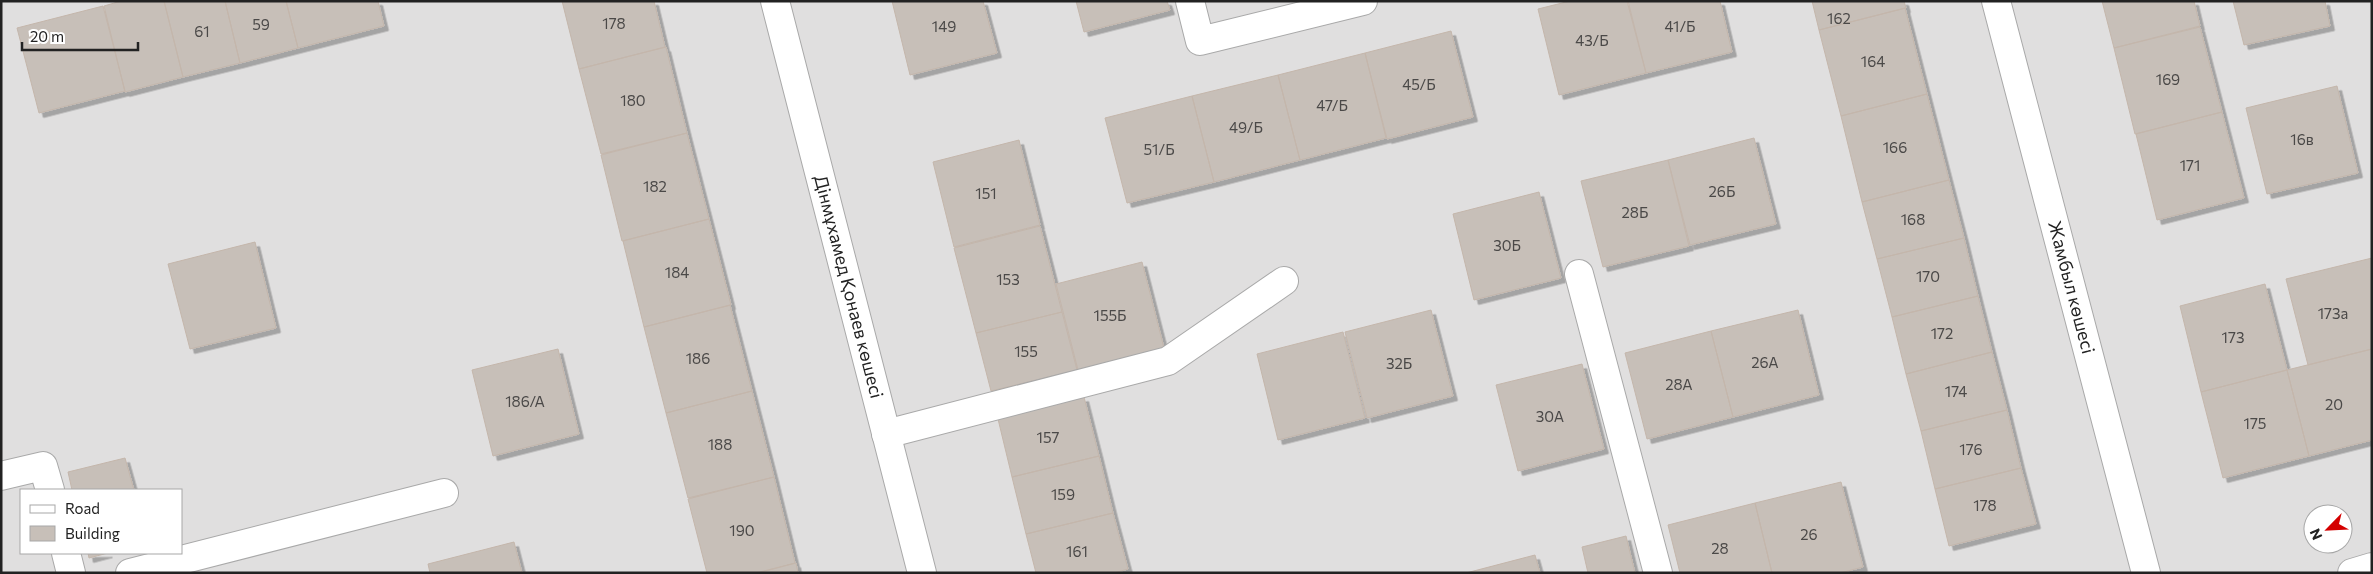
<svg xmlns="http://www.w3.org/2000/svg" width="2373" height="574" font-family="Commissioner,sans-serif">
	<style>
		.residential { fill: #e0dfdf; fill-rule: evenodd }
		.building { fill: #c7bfb8; stroke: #c4b6ab; filter: url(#shadow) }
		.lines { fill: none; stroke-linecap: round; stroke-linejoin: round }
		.minor-casing { stroke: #a9a9a9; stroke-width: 30 }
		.minor { stroke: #fff; stroke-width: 28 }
		.labels { text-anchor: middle; stroke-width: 4; stroke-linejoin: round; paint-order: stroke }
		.number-label { font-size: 15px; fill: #4b4948 }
		.street-label { font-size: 18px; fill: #222; stroke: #fff }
	</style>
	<defs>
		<filter id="shadow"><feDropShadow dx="4.5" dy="4.5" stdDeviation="0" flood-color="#0004"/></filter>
	</defs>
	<rect width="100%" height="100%" fill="#f2efe9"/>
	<path class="residential" d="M1,1H2372V567L2352,573H1ZM21,490H181V553H21ZM2313,514H2343V544H2313Z"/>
	<path class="building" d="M121,1H164L183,77L125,92L104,6Z
		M164,1H225L240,63L183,77Z
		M225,1H286L298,48L240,63Z
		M286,1H378L384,26L298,48Z
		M562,1H654L665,47L579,69Z
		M892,1H983L997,53L910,75Z
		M1076,1H1167L1170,10L1084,32Z
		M1570,1H1627L1646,73L1559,95L1538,9Z
		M1628,1H1720L1732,52L1646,73Z
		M1812,1H1904L1906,8L1819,30Z
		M2102,1H2194L2200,26L2114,48Z
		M2233,1H2325L2330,26L2244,45Z
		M103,6L125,91L39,113L17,28Z
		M1905,8L1927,94L1841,116L1819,30Z
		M2200,27L2222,112L2135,134L2114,48Z
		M1451,31L1473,117L1387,139L1365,53Z
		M666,47L687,133L601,154L579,69Z
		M1365,53L1386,138L1300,160L1278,75Z
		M1278,75L1300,160L1214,182L1192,96Z
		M2337,86L2358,173L2267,194L2246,108Z
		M1927,94L1949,180L1862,202L1841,116Z
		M1192,96L1214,182L1127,203L1105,118Z
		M2222,112L2244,198L2157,220L2136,134Z
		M687,133L709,219L622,241L601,155Z
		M1754,138L1776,224L1690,245L1668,160Z
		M1019,140L1040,225L954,247L933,162Z
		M1668,160L1689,246L1603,267L1581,181Z
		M1949,180L1964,238L1877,259L1862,202Z
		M1539,192L1561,278L1474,300L1453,214Z
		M709,219L731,305L644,327L623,241Z
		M1040,226L1062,312L976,333L954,248Z
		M1964,238L1978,296L1892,317L1877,259Z
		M255,242L276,328L190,349L168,264Z
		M2372,258V349L2308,365L2286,279Z
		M1142,262L1164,348L1078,370L1056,284Z
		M2265,284L2287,370L2201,392L2180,306Z
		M1978,296L1992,352L1906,374L1892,317Z
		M730,305L752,391L666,413L644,327Z
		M1431,310L1453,396L1367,418L1345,332Z
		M1798,310L1819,395L1733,417L1711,331Z
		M1062,312L1077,370L991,391L976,333Z
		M1711,331L1733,417L1647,439L1625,353Z
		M1343,332L1365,418L1278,440L1257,354Z
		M558,349L579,434L493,456L472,370Z
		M2372,349V440L2309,456L2287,370Z
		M1992,352L2007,410L1921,431L1906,374Z
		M1582,364L1604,449L1518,471L1496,385Z
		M2287,370L2309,456L2223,478L2201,392Z
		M752,391L774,477L688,498L666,413Z
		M1084,397L1099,456L1012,477L998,419Z
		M2007,410L2021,468L1935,489L1921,431Z
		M1099,456L1113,513L1026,534L1012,477Z
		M125,458L134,490H72L68,472Z
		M2021,468L2036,524L1949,546L1935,489Z
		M774,477L795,563L756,573H707L688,499Z
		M1841,482L1863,567L1840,573H1772L1755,503Z
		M1755,503L1772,573H1680L1668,525Z
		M1113,513L1128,569L1114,573H1036L1026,534Z
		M1626,536L1635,573H1588L1582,547Z
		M514,542L522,573H430L428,564Z
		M88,553H108L89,558Z
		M1535,555L1540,573H1466Z
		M796,563L798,573H758Z"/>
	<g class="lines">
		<defs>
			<g id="minor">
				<path id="s1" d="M775,1L922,573"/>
				<path d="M1190,1L1200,41L1363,1"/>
				<path id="s2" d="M1996,1L2146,573"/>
				<path d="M1579,274L1658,573"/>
				<path d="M886,434L1168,361L1284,281"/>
				<path d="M1,476L43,466L50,490"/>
				<path d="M66,553L71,573"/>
				<path d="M130,573L444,493"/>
				<path d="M2352,573L2372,567"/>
			</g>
		</defs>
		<use href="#minor" class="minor-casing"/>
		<use href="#minor" class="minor"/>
	</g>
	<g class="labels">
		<g class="number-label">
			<text x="1839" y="24">162</text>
			<text x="614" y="29">178</text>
			<text x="261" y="30">59</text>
			<text x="944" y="32">149</text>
			<text x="1680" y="32">41/Б</text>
			<text x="202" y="37">61</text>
			<text x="1592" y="46">43/Б</text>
			<text x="1873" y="67">164</text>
			<text x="2168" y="85">169</text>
			<text x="1419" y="90">45/Б</text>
			<text x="633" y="106">180</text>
			<text x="1332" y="111">47/Б</text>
			<text x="1246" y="133">49/Б</text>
			<text x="2302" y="145">16в</text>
			<text x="1895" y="153">166</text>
			<text x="1159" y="155">51/Б</text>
			<text x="2190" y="171">171</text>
			<text x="655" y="192">182</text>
			<text x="1722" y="197">26Б</text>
			<text x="986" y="199">151</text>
			<text x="1635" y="218">28Б</text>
			<text x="1913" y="225">168</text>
			<text x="1507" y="251">30Б</text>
			<text x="677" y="278">184</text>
			<text x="1928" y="282">170</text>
			<text x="1008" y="285">153</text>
			<text x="2333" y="319">173а</text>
			<text x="1110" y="321">155Б</text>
			<text x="1942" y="339">172</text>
			<text x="2233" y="343">173</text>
			<text x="1026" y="357">155</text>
			<text x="698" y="364">186</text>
			<text x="1765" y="368">26А</text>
			<text x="1399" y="369">32Б</text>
			<text x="1679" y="390">28А</text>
			<text x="1956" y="397">174</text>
			<text x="525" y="407">186/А</text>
			<text x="2334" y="410">20</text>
			<text x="1550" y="422">30А</text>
			<text x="2255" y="429">175</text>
			<text x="1048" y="443">157</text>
			<text x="720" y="450">188</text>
			<text x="1971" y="455">176</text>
			<text x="1063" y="500">159</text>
			<text x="1985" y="511">178</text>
			<text x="742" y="536">190</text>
			<text x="1809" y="540">26</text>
			<text x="1720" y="554">28</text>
			<text x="1077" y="557">161</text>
		</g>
		<g class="street-label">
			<text dy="6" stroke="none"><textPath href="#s1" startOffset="295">Дінмұхамед Қонаев көшесі</textPath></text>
			<text dy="6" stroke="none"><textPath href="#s2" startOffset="296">Жамбыл көшесі</textPath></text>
		</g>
	</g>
	<rect width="2373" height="574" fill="none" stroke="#222222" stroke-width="5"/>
	<rect x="20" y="489" width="162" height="65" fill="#ffffff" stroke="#a7a7a7"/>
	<rect x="30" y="505" width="25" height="8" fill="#ffffff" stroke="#a7a7a7"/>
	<text x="65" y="514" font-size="15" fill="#222222">Road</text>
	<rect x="30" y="526" width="25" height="15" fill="#c7bfb8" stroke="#a7a7a7"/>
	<text x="65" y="539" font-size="15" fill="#222222">Building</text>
	<g transform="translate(2328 529) rotate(246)"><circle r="24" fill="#ffffff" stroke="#a7a7a7"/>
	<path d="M0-4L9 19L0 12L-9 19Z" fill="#d40000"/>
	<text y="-8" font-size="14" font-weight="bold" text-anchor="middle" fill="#222222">N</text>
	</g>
	<path d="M22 42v8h116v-8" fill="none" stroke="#222222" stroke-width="2.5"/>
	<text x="30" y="42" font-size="15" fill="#222222" stroke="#ffffff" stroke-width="4" paint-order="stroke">20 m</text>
</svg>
